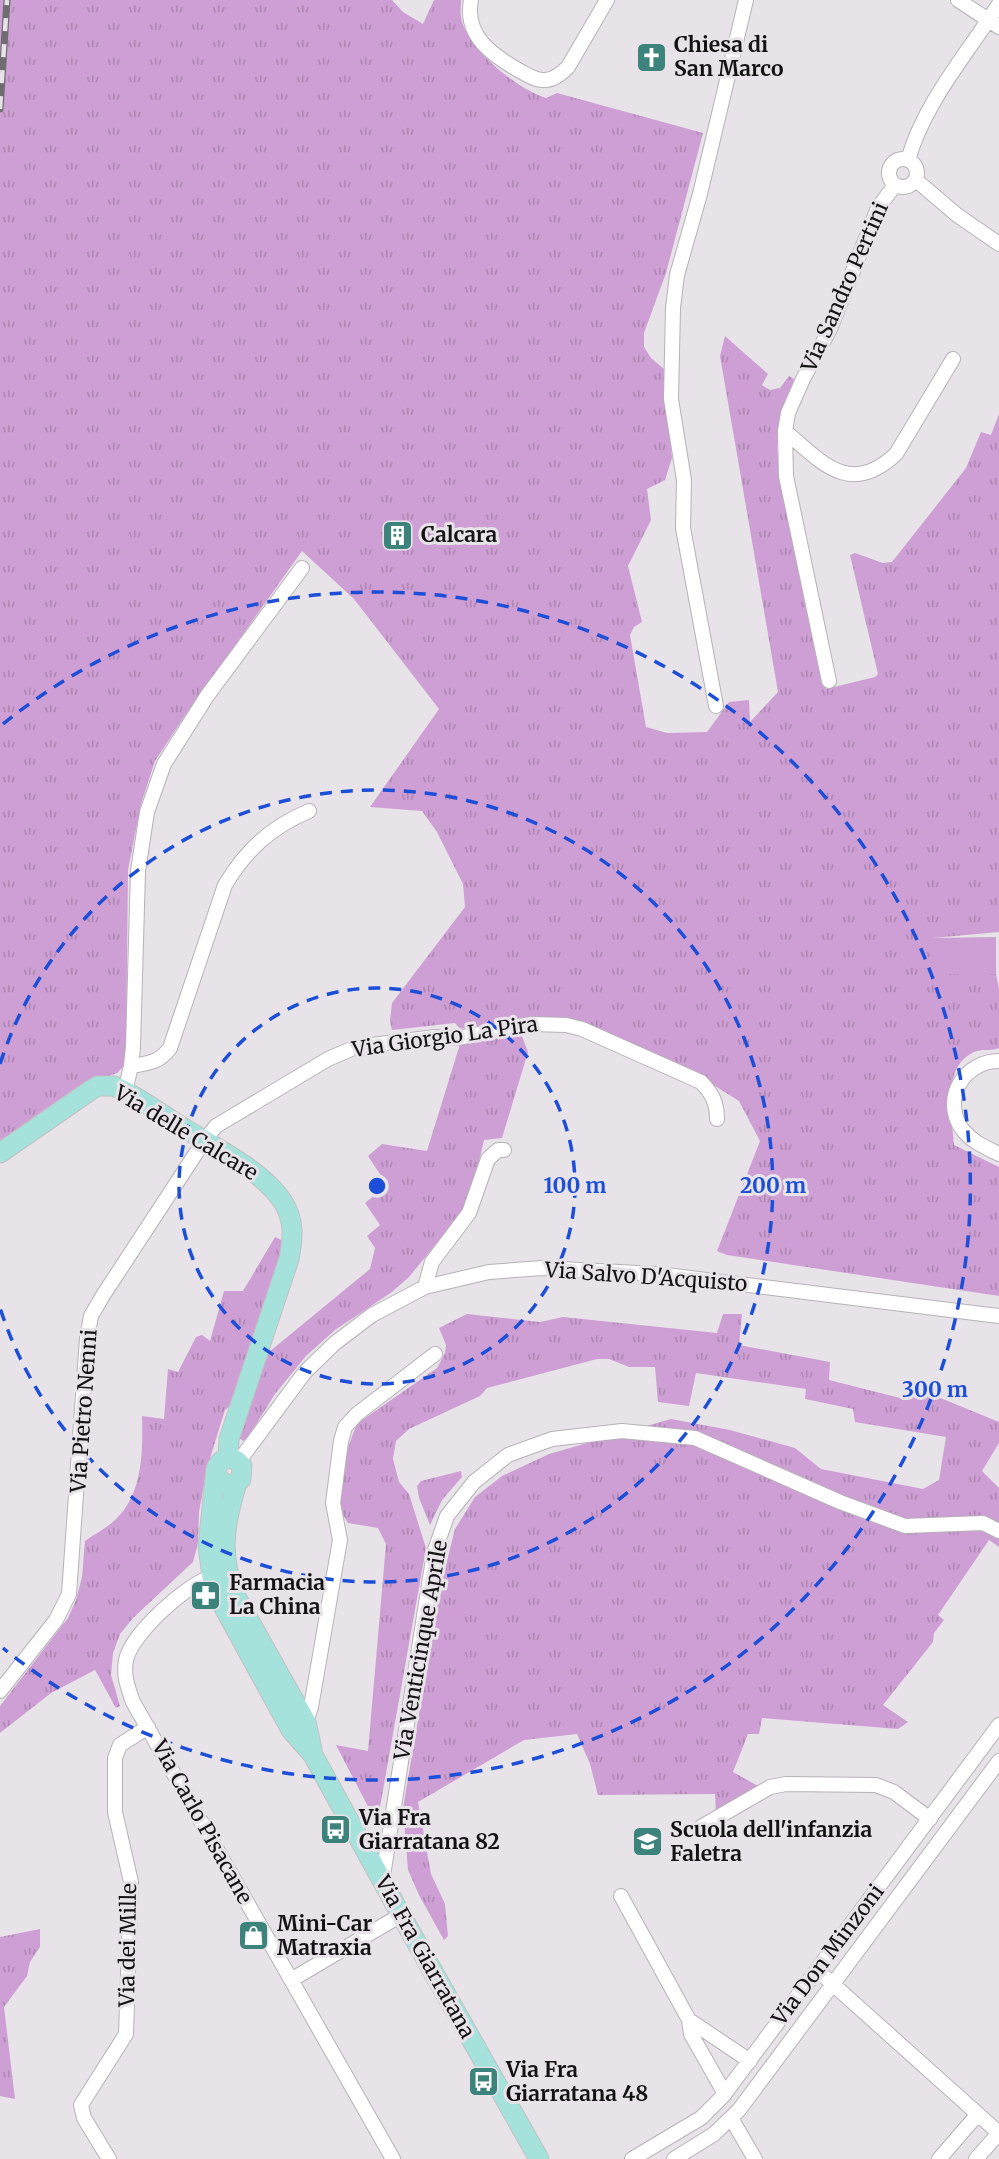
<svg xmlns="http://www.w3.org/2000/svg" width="999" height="2159" font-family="Merriweather,serif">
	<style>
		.grass { fill: url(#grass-tufts) }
		.park { fill: #ce9fd4 }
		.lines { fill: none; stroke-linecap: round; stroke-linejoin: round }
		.minor-casing { stroke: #b7b1b8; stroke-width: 16 }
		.major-casing { stroke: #c2c1c2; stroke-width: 21 }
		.minor { stroke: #fff; stroke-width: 14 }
		.major { stroke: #a4e2db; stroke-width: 19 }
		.rail-casing { stroke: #706d71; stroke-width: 7 }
		.rail { stroke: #e8e3e9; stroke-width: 4.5; stroke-dasharray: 13; stroke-linecap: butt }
		.ring { fill: none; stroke: #1d4ed8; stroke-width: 3.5; stroke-dasharray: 12 9 }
		.labels { text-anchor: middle; stroke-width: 6; stroke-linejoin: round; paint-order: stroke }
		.poi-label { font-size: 21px; font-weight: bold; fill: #141214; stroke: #e8e3e9; text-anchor: start }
		.street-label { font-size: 21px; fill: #141214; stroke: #e8e3e9 }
		.centre { fill: #1d4ed8; stroke: #e8e3e9; stroke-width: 3.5 }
		.ring-label { font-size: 21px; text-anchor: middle; font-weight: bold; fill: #1d4ed8; stroke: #e8e3e9; stroke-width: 6; stroke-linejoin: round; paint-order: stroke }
	</style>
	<defs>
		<pattern id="grass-tufts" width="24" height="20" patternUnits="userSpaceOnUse" patternTransform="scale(1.75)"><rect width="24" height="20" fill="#ce9fd4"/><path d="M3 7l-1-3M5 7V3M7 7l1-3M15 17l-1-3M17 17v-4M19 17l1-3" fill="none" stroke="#b088b5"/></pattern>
	</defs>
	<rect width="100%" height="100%" fill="#e8e3e9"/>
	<path class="grass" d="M0,0H392L403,12L423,24L434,0H461C461,5 460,12 461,17C465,47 518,90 546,98L557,93L703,133L666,273L644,333V347L651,358L664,369L672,458L665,480L647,489L651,520L628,566L642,622L634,627L630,635L646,727L667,733L707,732L729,702L749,700L750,722L778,692L720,356L725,336L768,374L762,385L770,390L780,388L789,376L794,379L781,418L777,448L785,506L822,684L826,689L875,677L878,674L850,555L855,553L883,563L892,562L966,468L981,432L991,435L999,414V932L933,938L929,973L996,974L999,989V1048C992,1051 984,1049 977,1051C940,1064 952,1116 954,1145L999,1167V1296L727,1255L717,1251L760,1141L739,1101L707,1081L576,1021L528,1018L460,1029L455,1023L392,1030L390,1021L392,1003L465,907L463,884L437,832L422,811L370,807L439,709L354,599L302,551L184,717L155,761L141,804L128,870L126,1049L124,1066L117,1073L89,1083L0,1144Z
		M520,1031L528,1052L502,1138L484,1140L476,1174L463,1211L409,1277L392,1292L335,1330L306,1356L275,1394L248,1437L243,1441L239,1438L241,1427L269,1352L370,1269L375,1248L367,1236L380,1225L365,1203L387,1185L368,1156L382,1144L427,1151L460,1044Z
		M275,1237L286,1242L233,1403L225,1410L207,1468L199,1512L198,1543L193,1562L133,1618L120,1634L113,1653L111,1675L120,1706L116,1708L95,1670L51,1693L0,1733V1706L68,1618L76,1600L82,1577L85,1541C95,1534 107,1528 116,1519C143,1494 143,1450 142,1416L164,1419L168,1369L178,1372L196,1337L202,1335L210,1341L224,1291H243Z
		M467,1314L540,1322L563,1317L717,1333L723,1314H742L739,1345L830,1362L829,1380L908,1400L916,1388L999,1422V1443L982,1471L999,1488V1547L989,1540L938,1615L944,1620L934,1633L933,1642L883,1705L908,1722L898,1729L762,1718L759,1734H748L733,1772L758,1786L716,1814L715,1794L598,1795L590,1764L577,1734L524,1740L418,1802L431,1874L445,1904L448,1936L444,1940L419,1895L408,1870L403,1808L441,1585L455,1529L475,1497L502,1476L549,1454L671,1419L730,1430L795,1448L821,1469L923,1489L939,1480L946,1437L855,1422L853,1409L805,1399L806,1389L696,1373L689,1406L658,1402L655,1367H629L609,1359H597L487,1388L480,1396L409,1429L396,1441L393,1459L399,1482L409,1494L426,1548L377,1824L336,1745L368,1751L386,1544L378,1528L348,1523C345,1518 341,1513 340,1508C335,1491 349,1438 358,1423L437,1368L445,1353L446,1345L439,1328Z
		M461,1471L462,1477L442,1500L430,1525L419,1498L417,1486L421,1481Z
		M40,1929V1947L30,1962L27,1976L4,2007L15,2099L0,2096V1937Z"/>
	<path class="park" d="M996,937V974H929L932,938Z"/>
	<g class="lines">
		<defs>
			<path id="minor" d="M471,0C464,36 492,55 520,71C528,75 536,81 545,80C554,80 562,73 568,67L607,0
				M958,0L999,27
				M889 173a14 14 0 1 1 28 0a14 14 0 1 1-28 0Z
				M908,160C924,103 967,54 999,4
				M916,180L957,215L999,244
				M785,431C822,463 850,497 896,454L953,359
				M829,681L786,476L785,431L788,413L803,379L830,329L878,208L895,185
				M716,706L683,528L684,480L671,399L673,308L677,275L700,194L746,0
				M999,1061C964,1061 941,1099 962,1129C972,1142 985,1147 999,1154
				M131,1066C148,1063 159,1063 170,1048L225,885C246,850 271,827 309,811
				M125,1091L131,1066L133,1047L138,871L147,812L164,764L207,696L302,568
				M425,1287L432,1262L469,1213L488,1159L498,1150H504
				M239,1461L305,1372L335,1343L372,1315L425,1287L489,1272L542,1268L658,1274L999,1316
				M211,1577C186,1585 132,1633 126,1660C123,1675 128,1688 133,1702L393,2159
				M0,1691L56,1620L69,1594L87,1338L91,1316L102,1297L204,1141L216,1126L328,1059L356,1047L435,1037L458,1038L531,1024L566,1025L582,1029L701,1082C712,1093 717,1103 717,1119
				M306,1722L311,1707L340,1540L333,1503L341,1441L345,1427L357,1414L435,1354
				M701,1827L770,1787L786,1784L876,1785L894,1792L930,1819
				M382,1882L434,1553L447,1516L474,1482L508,1455L552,1439L622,1431L695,1438L840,1502L905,1526L983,1523L999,1531
				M621,1896L689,2020L691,2034L725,2094
				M817,1970L999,2133
				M291,1980L401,1915
				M689,2020L750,2061
				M731,2118L755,2159
				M109,2159L84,2118L81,2105L126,2034L131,1882L115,1812V1758L120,1745L148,1727
				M632,2159L701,2118L723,2096L999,1725
				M674,2159L714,2134L739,2110L999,1761
				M939,2159L978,2114
				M976,2159L999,2133"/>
			<path id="major" d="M0,1153L91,1090L98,1086H114C137,1096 158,1112 179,1125C211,1146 263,1170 283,1202C295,1221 293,1238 289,1259L229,1439L228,1458
				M216,1475L224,1484L233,1485L241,1479L242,1466C234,1455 222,1456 216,1469L208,1546L213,1584L222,1604L291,1730L313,1755L401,1915L539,2159
				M237,1483C224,1525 219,1556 236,1597L306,1722L312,1750"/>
		</defs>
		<use href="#minor" class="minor-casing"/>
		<use href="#major" class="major-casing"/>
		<use href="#minor" class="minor"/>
		<use href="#major" class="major"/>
		<defs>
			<path id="rail" d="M0,109L7,0"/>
		</defs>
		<use href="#rail" class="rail-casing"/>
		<use href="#rail" class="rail"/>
	</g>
	<g class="ring">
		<circle cx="377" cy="1186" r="198"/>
		<path d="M0 1064A396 396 0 1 1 0 1308"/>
		<path d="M3 724A594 594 0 1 1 3 1648"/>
	</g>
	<defs>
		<symbol id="church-square" viewBox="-11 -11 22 22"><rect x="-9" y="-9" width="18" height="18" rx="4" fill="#3c837c" stroke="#e8e3e9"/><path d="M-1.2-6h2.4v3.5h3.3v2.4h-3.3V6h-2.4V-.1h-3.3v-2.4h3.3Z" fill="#fff"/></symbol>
		<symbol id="building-square" viewBox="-11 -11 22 22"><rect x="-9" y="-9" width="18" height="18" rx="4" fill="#3c837c" stroke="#e8e3e9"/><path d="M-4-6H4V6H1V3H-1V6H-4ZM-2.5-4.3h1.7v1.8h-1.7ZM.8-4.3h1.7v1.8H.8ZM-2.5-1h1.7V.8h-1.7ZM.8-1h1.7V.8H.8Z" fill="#fff"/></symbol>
		<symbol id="pharmacy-square" viewBox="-11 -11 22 22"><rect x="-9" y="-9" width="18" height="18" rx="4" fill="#3c837c" stroke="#e8e3e9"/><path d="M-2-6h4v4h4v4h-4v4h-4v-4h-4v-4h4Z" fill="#fff"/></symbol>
		<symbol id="bus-square" viewBox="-11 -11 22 22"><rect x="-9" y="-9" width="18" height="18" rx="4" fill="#3c837c" stroke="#e8e3e9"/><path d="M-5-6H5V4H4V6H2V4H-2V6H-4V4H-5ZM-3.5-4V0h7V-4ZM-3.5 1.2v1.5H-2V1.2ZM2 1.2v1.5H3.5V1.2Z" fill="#fff"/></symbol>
		<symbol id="school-square" viewBox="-11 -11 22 22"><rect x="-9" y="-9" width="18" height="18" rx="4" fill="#3c837c" stroke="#e8e3e9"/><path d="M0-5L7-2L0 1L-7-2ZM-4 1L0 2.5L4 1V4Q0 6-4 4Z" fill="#fff"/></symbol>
		<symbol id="shop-square" viewBox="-11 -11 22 22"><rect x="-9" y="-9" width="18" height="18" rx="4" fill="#3c837c" stroke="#e8e3e9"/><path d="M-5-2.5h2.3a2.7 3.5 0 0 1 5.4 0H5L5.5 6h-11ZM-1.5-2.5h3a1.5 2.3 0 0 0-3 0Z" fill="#fff"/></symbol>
	</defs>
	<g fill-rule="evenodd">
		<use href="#church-square" x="634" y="40" width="35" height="35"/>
		<use href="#building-square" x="380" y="518" width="35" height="35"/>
		<use href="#pharmacy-square" x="188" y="1578" width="35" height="35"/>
		<use href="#bus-square" x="318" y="1812" width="35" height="35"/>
		<use href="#school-square" x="630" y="1824" width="35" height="35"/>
		<use href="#shop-square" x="236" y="1918" width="35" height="35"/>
		<use href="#bus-square" x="466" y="2064" width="35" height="35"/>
	</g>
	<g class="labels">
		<g class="poi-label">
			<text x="674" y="52">Chiesa di<tspan x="674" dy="24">San Marco</tspan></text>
			<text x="421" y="542">Calcara</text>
			<text x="229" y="1590">Farmacia<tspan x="229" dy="24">La China</tspan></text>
			<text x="359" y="1825">Via Fra<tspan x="359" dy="24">Giarratana 82</tspan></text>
			<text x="670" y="1837">Scuola dell'infanzia<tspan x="670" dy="24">Faletra</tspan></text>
			<text x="277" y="1931">Mini-Car<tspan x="277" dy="24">Matraxia</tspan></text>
			<text x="506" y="2077">Via Fra<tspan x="506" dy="24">Giarratana 48</tspan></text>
		</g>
		<g class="street-label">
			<text transform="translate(845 287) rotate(-66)" y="7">Via Sandro Pertini</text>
			<text transform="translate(445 1037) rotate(-8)" y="7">Via Giorgio La Pira</text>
			<text transform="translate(186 1133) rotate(31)" y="7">Via delle Calcare</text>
			<text transform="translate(646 1277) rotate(4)" y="7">Via Salvo D'Acquisto</text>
			<text transform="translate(84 1411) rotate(-86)" y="7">Via Pietro Nenni</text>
			<text transform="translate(421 1650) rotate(-80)" y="7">Via Venticinque Aprile</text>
			<text transform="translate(202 1822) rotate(61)" y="7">Via Carlo Pisacane</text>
			<text transform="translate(128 1945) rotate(-89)" y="7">Via dei Mille</text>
			<text transform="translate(828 1955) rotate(-53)" y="7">Via Don Minzoni</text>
			<text transform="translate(425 1957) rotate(61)" y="7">Via Fra Giarratana</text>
		</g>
	</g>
	<circle cx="377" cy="1186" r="10" class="centre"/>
	<g class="ring-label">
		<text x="575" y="1193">100 m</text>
		<text x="773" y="1193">200 m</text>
		<text x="935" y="1397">300 m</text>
	</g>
</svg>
